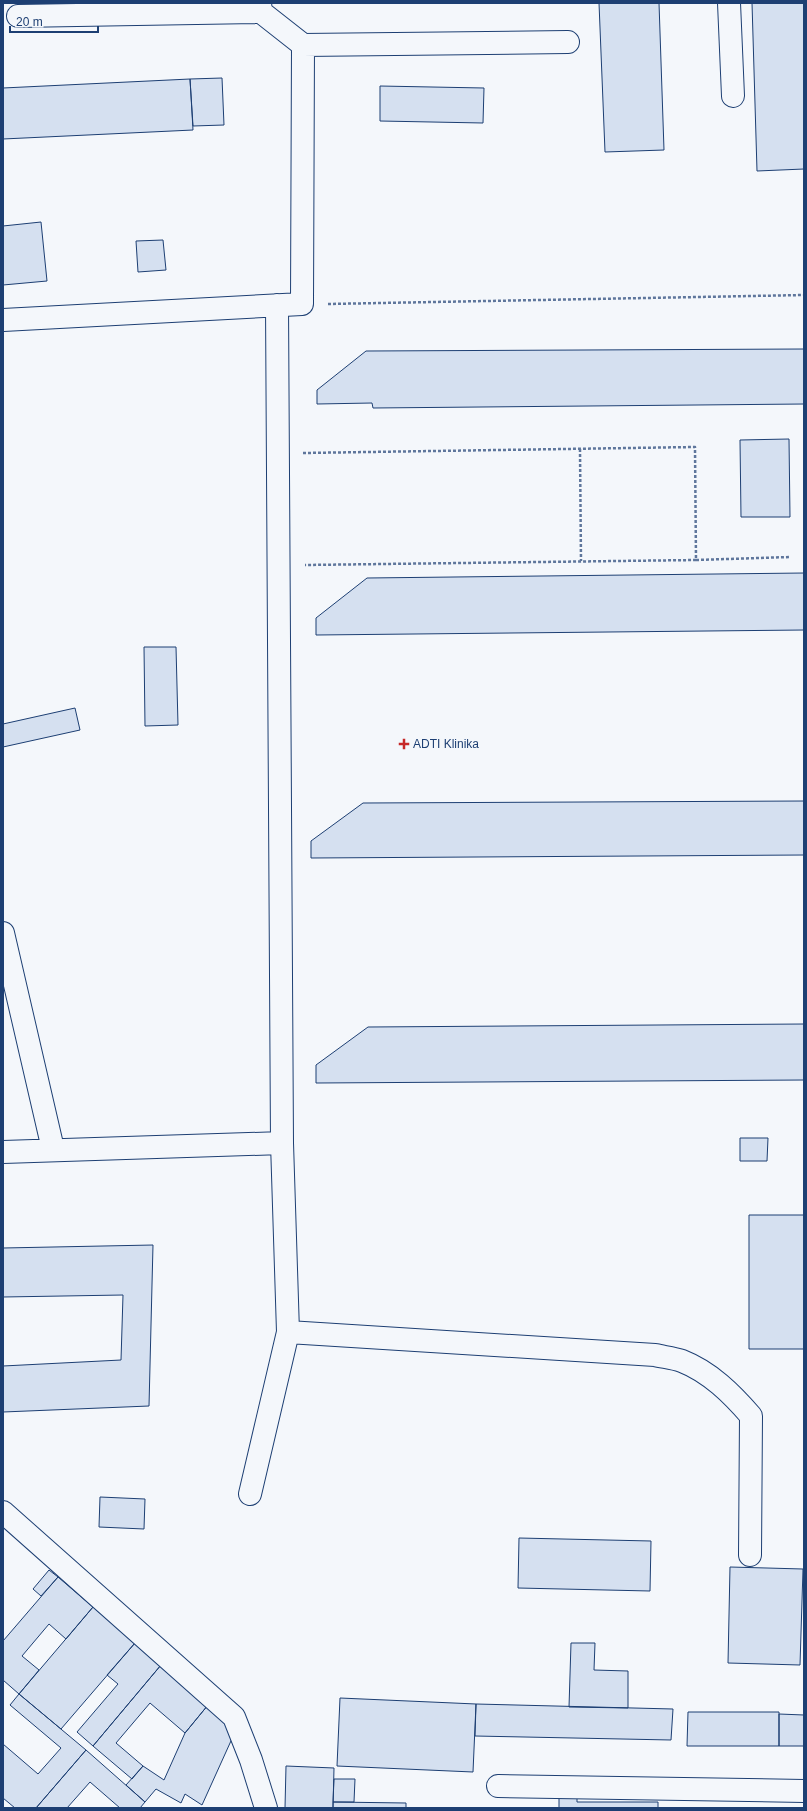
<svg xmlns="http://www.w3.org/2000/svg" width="807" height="1811" font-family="Arial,sans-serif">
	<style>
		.building { fill: #d5e0f0; stroke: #1d3f73 }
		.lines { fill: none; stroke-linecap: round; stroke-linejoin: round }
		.minor-casing { stroke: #1d3f73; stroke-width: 24 }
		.path { stroke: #5e769c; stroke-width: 2.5; stroke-dasharray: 3 2; stroke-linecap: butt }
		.minor { stroke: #f4f7fb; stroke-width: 22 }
		.poi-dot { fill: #c62828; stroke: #f4f7fb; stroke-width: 1.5 }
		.labels { text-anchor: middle; stroke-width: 3; stroke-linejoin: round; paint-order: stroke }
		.poi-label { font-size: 12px; fill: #1d3f73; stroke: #f4f7fb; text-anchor: start }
	</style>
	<rect width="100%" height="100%" fill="#f4f7fb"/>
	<path class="building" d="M599,3H659L664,150L605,152Z
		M752,3H804V169L757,171Z
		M222,78L224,125L193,126L190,79Z
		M190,79L193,130L3,139V88Z
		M380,86L484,88L483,123L380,121Z
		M41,222L47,281L3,285V226Z
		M163,240L166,270L138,272L136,241Z
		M804,349V404L373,408L372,403L317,404V390L366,351Z
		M789,439L790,517H741L740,440Z
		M804,573V630L316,635V618L367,578Z
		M144,647H176L178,725L145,726Z
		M75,708L80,730L3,747V724Z
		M804,801V855L311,858V841L363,803Z
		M804,1024V1080L316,1083V1065L368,1027Z
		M740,1138H768L767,1161H740Z
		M749,1215H804V1349H749Z
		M153,1245L149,1406L3,1412V1366L121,1360L123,1295L3,1297V1248Z
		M100,1497L145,1499L144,1529L99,1527Z
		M519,1538L651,1541L650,1591L518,1588Z
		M730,1567L803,1569L800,1665L728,1663Z
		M49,1570L58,1577L41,1596L33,1589Z
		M58,1577L93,1607L66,1639L49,1624L22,1656L39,1670L19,1694L3,1680V1641Z
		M93,1607L135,1643L61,1729L19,1694Z
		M135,1643L161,1665L93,1746L77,1732L118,1684L107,1675Z
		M571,1643H595L594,1670L628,1671V1708L569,1707Z
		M161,1665L208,1705L185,1733L150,1703L116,1743L143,1766L132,1779L93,1746Z
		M19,1694L86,1750L36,1808H15L3,1798V1744L38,1774L61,1748L10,1705Z
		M340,1698L476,1704L473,1772L337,1766Z
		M476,1704L673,1709L671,1740L475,1736Z
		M208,1705L235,1732L202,1805L185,1794L181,1803L156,1789L145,1802L126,1785L143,1766L164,1780L185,1733Z
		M688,1712H779V1746H687Z
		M779,1714L804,1715V1746H779Z
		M86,1750L145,1802L140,1808H120L90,1782L67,1808H36Z
		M286,1766L334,1768L333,1808H285Z
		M334,1779H355L354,1802H333Z
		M559,1797H577V1802H658V1808H559Z
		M333,1802L406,1803V1808H333Z"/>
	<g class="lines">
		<defs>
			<path id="minor" d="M729,3L733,96
				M18,16L261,12L260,3
				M303,45L568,42
				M3,320L302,304L303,45L261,12
				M3,933L53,1149
				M3,1152L282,1143
				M288,1332L655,1355C663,1357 673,1358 682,1361C710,1372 732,1394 751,1416L750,1555
				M250,1494L288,1332L282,1143L277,305
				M3,1512L234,1717L251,1760L266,1808
				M498,1786L804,1791"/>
		</defs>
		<use href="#minor" class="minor-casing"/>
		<path class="path" d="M328,304L804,295
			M580,449L581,561
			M303,453L695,447L696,560L305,565
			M696,560L790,557"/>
		<use href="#minor" class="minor"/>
	</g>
	<path class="poi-dot" d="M402 738h4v4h4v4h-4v4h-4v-4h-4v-4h4z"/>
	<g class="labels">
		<g class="poi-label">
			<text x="413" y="748">ADTI Klinika</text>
		</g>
	</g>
	<rect width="807" height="1811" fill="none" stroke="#1d3f73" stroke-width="8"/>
	<path d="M10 26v6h88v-6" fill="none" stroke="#1d3f73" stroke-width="2"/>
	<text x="16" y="26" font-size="12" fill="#1d3f73" stroke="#f4f7fb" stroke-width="3" paint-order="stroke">20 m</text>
</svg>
